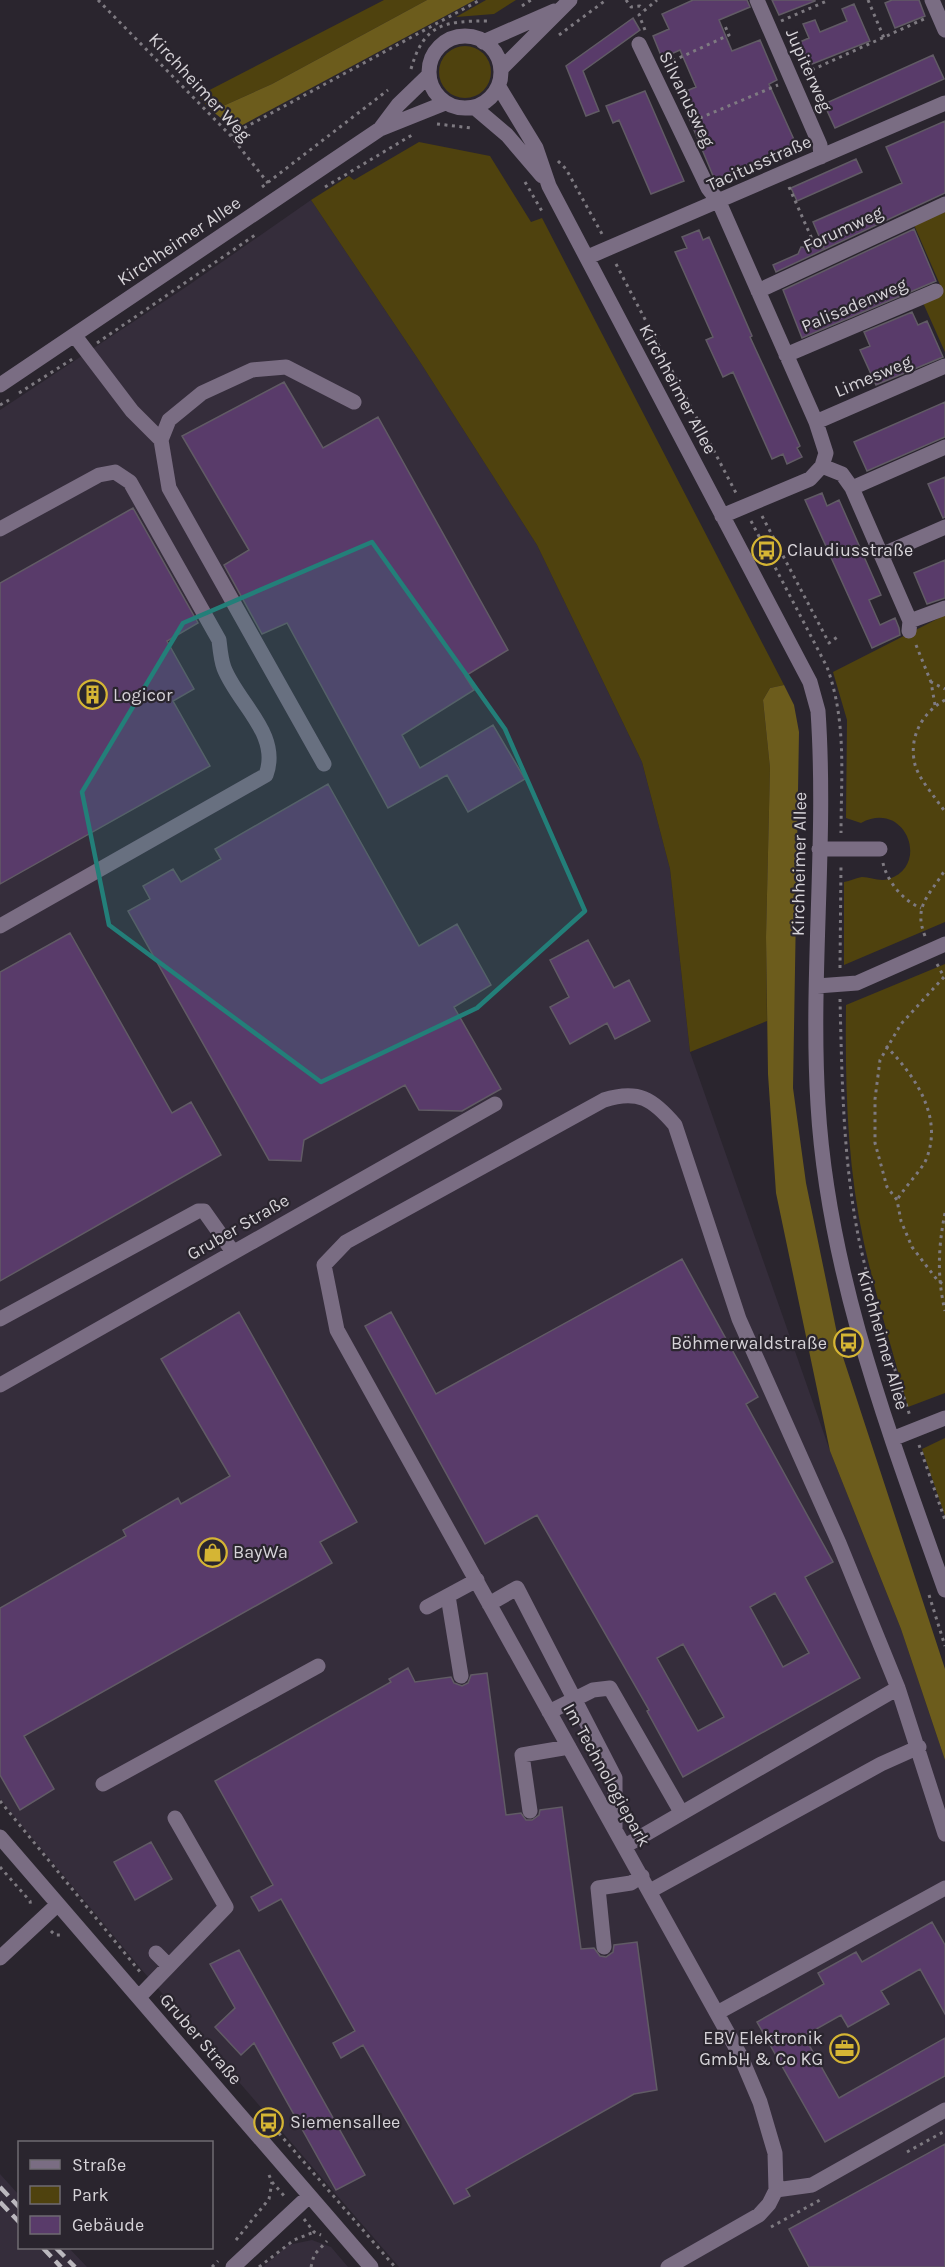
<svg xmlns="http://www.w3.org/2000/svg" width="945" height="2267" font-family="Karla,sans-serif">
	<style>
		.built { fill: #352d3b }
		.green { fill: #4f420e }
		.forest { fill: #6c5c1c }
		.building { fill: #593b6a; stroke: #615b65; stroke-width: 1.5; fill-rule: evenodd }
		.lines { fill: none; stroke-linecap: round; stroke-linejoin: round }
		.path { stroke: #7e7a81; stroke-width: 3; stroke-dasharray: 3 4.5; stroke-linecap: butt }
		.minor { stroke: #7a6d83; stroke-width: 15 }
		.rail { stroke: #bbb8be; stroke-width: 4.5; stroke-dasharray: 12 6; stroke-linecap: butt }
		.marked { fill: #237f79; fill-opacity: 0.2; stroke: #237f79; stroke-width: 4.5; stroke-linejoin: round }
		.labels { text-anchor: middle; stroke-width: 4.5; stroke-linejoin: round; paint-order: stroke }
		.street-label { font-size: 18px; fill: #d6d3d8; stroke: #2a252e }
		.poi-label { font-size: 18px; fill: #d6d3d8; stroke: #2a252e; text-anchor: start }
	</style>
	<rect width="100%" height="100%" fill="#2a252e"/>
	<path class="built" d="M311,200L420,362L537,545L642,762L670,869L690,1052L830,1451L901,1629L945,1760V2267H399L142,1970L0,1799V410L186,287Z
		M0,2174L19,2195L20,2248H69L87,2267H0Z
		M312,2240L331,2247L348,2267H263L288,2245Z"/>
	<path class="green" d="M384,0H427L272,84L212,111L198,96Z
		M486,0H516L494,14L456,17Z
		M439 72a26 26 0 1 1 52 0a26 26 0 1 1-52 0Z
		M419,142L490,156L531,222L542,218L784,685L770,688L763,700L770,768L766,937L767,1021L690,1052L670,869L642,762L537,545L420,362L311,200L349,176L354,180Z
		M945,212V352L920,296L941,287L914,225Z
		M945,615V922L844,965V882C850,881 856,878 862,877C871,877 879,882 889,879C931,865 905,799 861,823L846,818L847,720L833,672Z
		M945,964V1393L908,1407C893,1352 876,1298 864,1243C847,1165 845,1084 846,1005Z
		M945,1438V1516L922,1449Z"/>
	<path class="forest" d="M427,0H475L235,129L212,111L272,84Z
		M784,685L794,705L799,732L793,1088L806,1183L840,1348L945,1669V1760L901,1629L830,1451L776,1193L768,1074L766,937L770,768L763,700L770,688Z"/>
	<path class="building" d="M693,0H747L750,7L719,20L732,51L760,40L777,80L769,84L796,144L726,175L728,177L716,183L679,94L696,87L680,50L662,58L653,36L669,29L662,14Z
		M772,0H815V1L779,15Z
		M892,0H919L925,16L895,28L885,3Z
		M854,4L870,41L802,68L793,45L809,38L803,24L815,20L820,32L847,21L842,9Z
		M633,18L640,30L583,71L599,111L586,116L566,66Z
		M933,55L944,79L835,128L824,104Z
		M645,91L684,181L651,194L619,120L613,123L606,106Z
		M945,121V193L776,272L773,265L798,254L801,247L824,248L813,222L902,183L886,147Z
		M856,159L862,172L797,201L791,188Z
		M914,229L936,281L802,338L783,290Z
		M699,230L703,240L709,237L752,336L750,337L800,446L797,448L802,457L787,464L783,454L772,459L733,372L723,377L706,340L713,337L675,252L687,248L682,237Z
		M912,312L918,325L927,321L943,357L876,385L860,350L870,346L864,332Z
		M284,382L323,448L378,417L508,650L465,676L474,690L402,735L420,768L493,725L525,779L468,812L447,775L388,808L287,623L262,634L224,565L249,550L182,436Z
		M945,402V437L867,471L854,442Z
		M945,477V517L943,518L928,484Z
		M822,493L827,506L839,500L881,595L869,600L880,625L895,618L899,628L900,635L872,648L805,500Z
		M133,508L198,623L167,641L194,689L173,701L210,766L0,884V583Z
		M945,560V598L927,604L914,573Z
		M328,784L419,946L457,924L491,985L454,1007L501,1089L462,1111L419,1110L405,1085L304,1140L301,1161L269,1160L128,911L150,899L143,886L173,869L181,882L221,859L215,849Z
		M70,933L172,1113L191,1102L221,1155L0,1281V972Z
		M588,940L614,988L629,980L650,1021L615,1039L607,1023L570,1044L550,1007L569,997L550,960Z
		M682,1259L758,1397L746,1404L833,1562L805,1577L860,1678L683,1777L647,1711L649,1710L537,1515L485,1544L365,1326L391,1312L436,1394ZM775,1593L809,1653L783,1667L750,1607ZM683,1644L724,1717L698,1731L657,1658Z
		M239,1312L357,1522L320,1542L332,1563L24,1736L54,1789L20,1810L0,1775V1608L126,1536L123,1530L178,1498L181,1504L230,1476L161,1359Z
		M408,1668L415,1682L451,1677L454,1683L462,1686L468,1683L471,1675L487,1673L506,1815L521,1813L526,1820H532L539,1815L540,1810L562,1807L581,1949L594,1948L600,1956L606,1957L613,1952L614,1945L637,1942L657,2090L634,2094L466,2189L470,2196L454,2204L363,2045L341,2058L333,2043L355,2031L281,1899L259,1911L251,1897L273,1885L215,1781L391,1682L389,1679Z
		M151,1842L172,1879L135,1900L114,1862Z
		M932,1922L945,1945V2014L920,1969L881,1991L889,2004L848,2027L841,2015L804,2036L839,2098L945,2038V2076L825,2142L757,2022L824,1984L818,1973L856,1952L862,1962Z
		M239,1950L365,2175L336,2190L254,2043L241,2055L215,2027L235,2008L210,1964Z
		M945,2144V2267H809L789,2229Z"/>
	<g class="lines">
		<path class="path" d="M98,0L230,135L268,183
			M626,0L631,7L640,6L643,10
			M868,0L884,38
			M522,6L531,0
			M781,21L829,0
			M645,30L639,15L657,0
			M559,35L606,0
			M666,64L729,35L725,26
			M411,69C424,23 445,21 489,21
			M805,73L924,19
			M693,121L778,85
			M437,124L472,128
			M231,135L480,0
			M558,161L566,169L602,234
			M525,182L543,213
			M262,187L388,90
			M325,187L412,135
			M789,187L816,248
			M616,264L736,493
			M97,343L258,233
			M19,393L74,358
			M0,405L9,400
			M762,516L829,643L840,635
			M751,521L827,667C847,722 841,776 841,833
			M916,645L931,682
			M945,700C921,713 907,740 916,768C922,783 936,798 945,812
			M935,705L931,682L945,689
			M883,863C887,881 903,901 921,908
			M925,936C913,906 929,896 945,870
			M937,964L944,977
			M840,968L841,864
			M944,977L901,1024L880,1060L875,1099V1143L887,1187L897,1200L901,1221L912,1247L938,1281L945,1285
			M840,999C842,1080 843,1160 859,1240C872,1300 891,1358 910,1416
			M886,1046C915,1076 945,1118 925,1162C917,1175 905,1187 897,1200
			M945,1213C938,1248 937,1277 945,1311
			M919,1445L945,1520
			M929,1595L945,1646
			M0,1801L141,1973
			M0,1867L30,1901L31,1908
			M51,1931L55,1935H64
			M161,1996L180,2018
			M264,2116L395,2267
			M907,2152L945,2131
			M269,2175L272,2182L286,2198
			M304,2219L314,2232L321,2235
			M771,2227L820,2200
			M236,2240L269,2199L272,2182
			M212,2267L218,2261
			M259,2267L294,2240L314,2232
			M311,2267L314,2255L327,2241"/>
		<path class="minor" d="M757,0L820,145L821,157
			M932,0L945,30
			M429 72a36 36 0 1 1 72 0a36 36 0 1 1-72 0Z
			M483,42L554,11
			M639,44L708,188L719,202L816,422L826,453L822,466L810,479L722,516
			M501,69L570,0
			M499,87L536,148L549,186L810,682L818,711C827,842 810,974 818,1105C828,1274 889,1432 945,1590
			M474,107L507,135L542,176
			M380,129L398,105L429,75
			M588,257L945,103
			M758,291L945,204
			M75,336L132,411L161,440L169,488L324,764
			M786,355L936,291
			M0,385L380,129L445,103
			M816,422L945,366
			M161,440L169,420L202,393L252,370L286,367L354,402
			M822,466L842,474L852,488L910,621L909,631
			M852,488L945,447
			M0,529L99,475L115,472L130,482L219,640C220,649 221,660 224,668C238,704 281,734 266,775L0,926
			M881,555L945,527
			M910,621L945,608
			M819,849H880
			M817,986L857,983L945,944
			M0,1319L198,1211H204L233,1252
			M0,1385L495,1104
			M892,1439L945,1418
			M448,1596L461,1676
			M489,1604L517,1588L615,1778V1829
			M427,1607L477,1580
			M549,1712L593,1690L610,1688L681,1812
			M103,1784L318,1666
			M530,1811L522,1755L569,1747
			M0,1837L371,2267
			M625,1846L898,1688
			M650,1891L881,1764L919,1747
			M604,1947L598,1888L631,1883L642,1876
			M156,1953L169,1966
			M0,1958L57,1905
			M139,1997L226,1907L175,1818
			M717,2013L945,1888
			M776,2190L812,2185L945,2110
			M233,2267L308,2197
			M668,2267L759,2215L769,2204L776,2190L775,2153L760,2102L740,2055L337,1330L324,1265L346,1242L604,1100C638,1089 653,1099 675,1125L739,1319L839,1543L898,1688L945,1834"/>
		<path class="rail" d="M0,2187L20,2208
			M0,2202L20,2223
			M43,2248L61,2267
			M56,2248L75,2267"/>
	</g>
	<path class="marked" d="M372,542L505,729L585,911L477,1008L321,1082L109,925L82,792L183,623Z"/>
	<defs>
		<symbol id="bus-ring" viewBox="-11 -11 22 22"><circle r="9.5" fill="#2a252e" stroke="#d5b534" stroke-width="1.5"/><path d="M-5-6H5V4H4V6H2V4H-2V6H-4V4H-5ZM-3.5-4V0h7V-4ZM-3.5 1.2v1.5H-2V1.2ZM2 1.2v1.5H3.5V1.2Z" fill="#d5b534"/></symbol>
		<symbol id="building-ring" viewBox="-11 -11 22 22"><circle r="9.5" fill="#2a252e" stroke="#d5b534" stroke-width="1.5"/><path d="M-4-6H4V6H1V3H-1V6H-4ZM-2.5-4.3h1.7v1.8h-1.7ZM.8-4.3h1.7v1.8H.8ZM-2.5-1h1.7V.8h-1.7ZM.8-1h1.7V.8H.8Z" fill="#d5b534"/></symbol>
		<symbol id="shop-ring" viewBox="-11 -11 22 22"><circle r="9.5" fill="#2a252e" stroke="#d5b534" stroke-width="1.5"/><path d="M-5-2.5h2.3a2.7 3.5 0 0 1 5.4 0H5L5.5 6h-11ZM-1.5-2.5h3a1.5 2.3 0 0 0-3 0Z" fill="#d5b534"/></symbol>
		<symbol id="office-ring" viewBox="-11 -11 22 22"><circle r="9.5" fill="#2a252e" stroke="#d5b534" stroke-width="1.5"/><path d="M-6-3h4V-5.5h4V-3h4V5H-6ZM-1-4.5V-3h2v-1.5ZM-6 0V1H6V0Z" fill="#d5b534"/></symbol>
	</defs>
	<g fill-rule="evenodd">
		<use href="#bus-ring" x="750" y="534" width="33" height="33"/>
		<use href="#building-ring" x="76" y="678" width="33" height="33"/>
		<use href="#bus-ring" x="832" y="1326" width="33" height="33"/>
		<use href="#shop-ring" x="196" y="1536" width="33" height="33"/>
		<use href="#office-ring" x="828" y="2032" width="33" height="33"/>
		<use href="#bus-ring" x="252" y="2106" width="33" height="33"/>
	</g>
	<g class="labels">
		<g class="street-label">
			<text transform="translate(809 70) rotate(66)" y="6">Jupiterweg</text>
			<text transform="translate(200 87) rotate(47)" y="6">Kirchheimer Weg</text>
			<text transform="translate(687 99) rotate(64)" y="6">Silvanusweg</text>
			<text transform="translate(759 163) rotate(-24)" y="6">Tacitusstraße</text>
			<text transform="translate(843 229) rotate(-25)" y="6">Forumweg</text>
			<text transform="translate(179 241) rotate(-34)" y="6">Kirchheimer Allee</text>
			<text transform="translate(854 305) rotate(-23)" y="6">Palisadenweg</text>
			<text transform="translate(873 376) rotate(-23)" y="6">Limesweg</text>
			<text transform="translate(678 389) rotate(62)" y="6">Kirchheimer Allee</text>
			<text transform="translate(799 864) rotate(-89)" y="6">Kirchheimer Allee</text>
			<text transform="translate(238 1227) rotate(-30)" y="6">Gruber Straße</text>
			<text transform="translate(883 1340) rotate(74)" y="6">Kirchheimer Allee</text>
			<text transform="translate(607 1775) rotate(61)" y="6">Im Technologiepark</text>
			<text transform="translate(201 2039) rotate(49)" y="6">Gruber Straße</text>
		</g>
		<g class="poi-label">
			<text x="787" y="556">Claudiusstraße</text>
			<text x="113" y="701">Logicor</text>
			<text x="827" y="1349" text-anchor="end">Böhmerwaldstraße</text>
			<text x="233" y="1558">BayWa</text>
			<text x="823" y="2044" text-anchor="end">EBV Elektronik<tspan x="823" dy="21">GmbH &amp; Co KG</tspan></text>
			<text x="290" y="2128">Siemensallee</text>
		</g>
	</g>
	<rect x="18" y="2141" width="195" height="108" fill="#2a252e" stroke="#6f6b72" stroke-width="1.5"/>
	<rect x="30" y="2160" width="30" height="9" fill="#7a6d83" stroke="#6f6b72" stroke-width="1.5"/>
	<text x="72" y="2171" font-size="18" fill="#d6d3d8">Straße</text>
	<rect x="30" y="2186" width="30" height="18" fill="#4f420e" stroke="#6f6b72" stroke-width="1.5"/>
	<text x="72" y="2201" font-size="18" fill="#d6d3d8">Park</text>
	<rect x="30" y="2216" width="30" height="18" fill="#593b6a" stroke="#6f6b72" stroke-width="1.5"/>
	<text x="72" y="2231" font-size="18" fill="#d6d3d8">Gebäude</text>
</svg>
